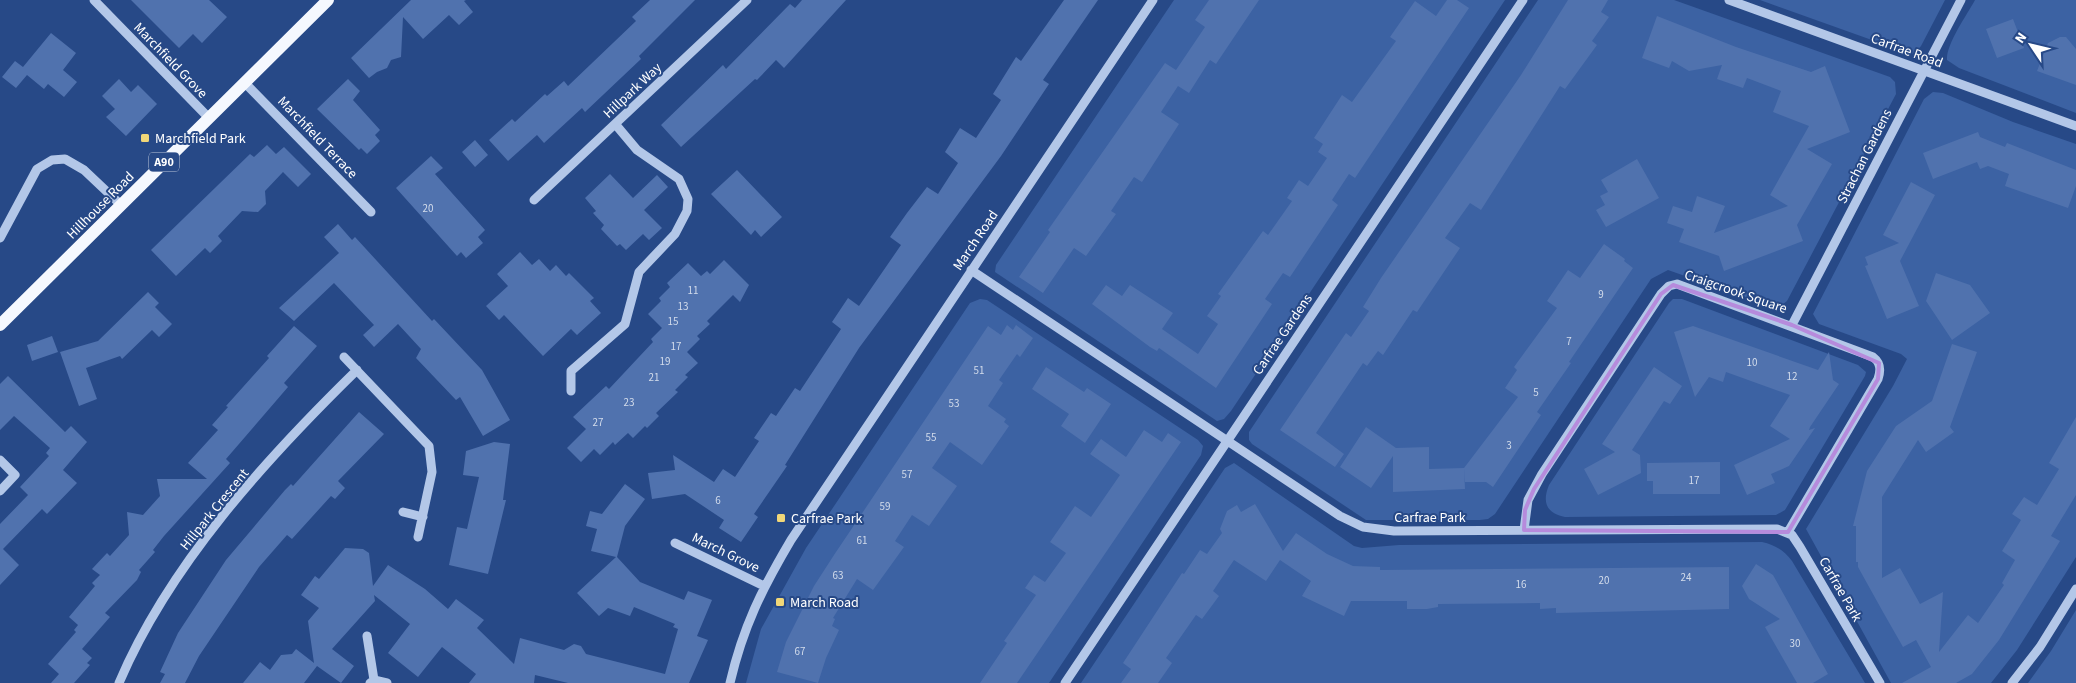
<svg xmlns="http://www.w3.org/2000/svg" width="2076" height="683" font-family="'Source Sans 3',sans-serif">
	<style>
		.green { fill: #3c62a3 }
		.building { fill: #5072ae }
		.lines { fill: none; stroke-linecap: round; stroke-linejoin: round }
		.minor { stroke: #b3c7e8; stroke-width: 9 }
		.major { stroke: #f5f8fe; stroke-width: 12 }
		.marked { fill: none; stroke: #b68bdc; stroke-width: 4; stroke-linejoin: round }
		.poi-dot { fill: #f1d778; stroke: #274987; stroke-width: 2 }
		.labels { text-anchor: middle; stroke-width: 4; stroke-linejoin: round; paint-order: stroke }
		.number-label { font-size: 11px; fill: #d3dceb }
		.shield { fill: #274987; stroke: #bec8db; stroke-width: 1 }
		.shield-label { font-size: 12px; font-weight: bold; fill: #fff }
		.street-label { font-size: 14px; fill: #fff; stroke: #274987 }
		.poi-label { font-size: 14px; fill: #fff; stroke: #274987; text-anchor: start }
	</style>
	<rect width="100%" height="100%" fill="#274987"/>
	<path class="green" d="M1174,0H1505L1231,411L1224,419L1217,421L995,272L996,265Z
		M1538,0H1674L1890,77L1895,82L1896,94L1787,301L1778,308L1773,307L1668,270L1651,279L1495,514L1488,519L1480,520H1366L1252,444L1249,440V432Z
		M1760,0H1945L1921,46L1915,53L1911,54Z
		M1975,0H2076V113L1959,68L1947,60C1946,44 1967,15 1975,0Z
		M1933,92L1943,93L2013,122L2076,144V557L2017,650L1991,683H1891L1806,529L1893,386L1907,359L1901,354L1819,324L1813,314L1924,99Z
		M980,299L987,300L1198,440L1203,446L1201,455L1049,683H746L761,629L806,548L970,303Z
		M1673,299H1682L1858,365L1866,372L1865,376L1785,510L1776,515L1565,517C1546,513 1542,502 1549,485L1669,303Z
		M1234,463L1354,546L1362,548L1399,545L1762,542C1775,545 1784,550 1792,561L1865,683H1081L1225,468Z
		M2076,610V683H2028L2051,651Z"/>
	<path class="building" d="M131,0H209L227,17L202,43L193,34L179,48Z
		M411,0H466L464,1L473,12L459,25L449,15L423,39L403,17L401,57L391,60L387,68L377,72L369,78L351,58Z
		M650,0H695L639,56L641,59L585,112L582,108L544,143L537,135L508,161L489,140L512,119L515,122L545,94L547,96L564,81L568,86L636,21L632,17Z
		M802,0H846L784,68L776,60L757,80L755,79L681,147L661,125L723,65L726,69L790,4L795,8Z
		M1064,0H1098L1043,80L1049,84L1001,156L859,348L785,465L787,466L754,514L758,517L741,542L719,528L724,520L685,494L652,499L648,473L675,470L673,455L714,482L723,469L735,477L759,441L754,438L771,413L776,416L795,388L800,391L841,329L832,322L848,298L859,306L901,245L890,237L907,213L927,187L938,194L958,163L945,152L960,128L976,138L1001,100L993,94L1016,57L1021,61Z
		M1209,0H1259L1216,64L1210,60L1189,93L1178,86L1161,112L1179,124L1142,182L1134,177L1111,211L1116,214L1086,256L1074,248L1043,293L1019,277L1050,232L1048,230L1165,63L1176,70L1205,27L1195,20Z
		M1447,0H1457L1469,8L1355,178L1349,174L1332,200L1338,205L1290,277L1283,273L1265,299L1272,304L1216,388L1159,348L1157,351L1150,347L1092,304L1106,285L1122,296L1130,285L1173,313L1162,329L1198,354L1218,324L1207,316L1221,296L1218,294L1263,231L1268,235L1292,201L1287,198L1299,180L1308,186L1327,158L1318,152L1323,144L1314,138L1342,95L1352,102L1396,41L1390,37L1415,1L1436,16Z
		M1568,0H1608L1601,12L1609,17L1592,41L1597,45L1565,89L1560,86L1481,210L1470,203L1445,238L1460,248L1417,312L1413,310L1383,355L1378,351L1367,366L1363,363L1316,433L1344,454L1335,467L1280,430L1346,333L1351,337L1369,311L1363,307L1381,278L1521,75Z
		M1657,16L1736,47L1811,72L1825,66L1850,132L1807,149L1832,164L1797,225L1803,241L1724,271L1719,256L1679,242L1684,229L1667,223L1673,206L1692,212L1697,196L1725,206L1714,233L1788,206L1770,195L1809,126L1773,112L1781,91L1747,78L1743,88L1717,79L1722,65L1689,71L1672,61L1669,68L1642,58Z
		M2013,19L2024,48L1997,58L1986,29Z
		M51,33L76,53L63,70L77,82L64,97L48,84L44,89L27,75L16,88L2,77L15,61L23,67Z
		M2060,37H2066L2076,49V85L2037,71L2048,43Z
		M119,79L131,92L138,85L157,104L126,136L106,117L115,109L102,96Z
		M348,79L360,91L353,100L380,130L375,135L380,141L367,154L361,148L359,150L317,109Z
		M1978,132L1980,137L2005,147L2007,143L2076,170V186L2068,208L2005,186L2009,174L1988,166L1980,169L1977,162L1933,179L1923,153Z
		M475,140L488,155L475,167L462,152Z
		M267,145L276,154L284,147L311,174L298,187L283,172L265,191L266,204L258,212L242,211L218,236L222,241L210,253L205,248L176,276L151,250L250,154L254,157Z
		M431,156L443,168L435,174L485,230L478,237L483,243L466,258L461,252L457,256L396,188Z
		M1637,159L1659,198L1606,227L1596,210L1605,205L1600,196L1608,192L1601,180Z
		M737,170L782,217L761,237L755,230L751,235L711,194Z
		M610,174L633,198L657,175L668,187L644,210L662,228L649,240L643,234L626,250L620,244L617,246L601,229L604,225L593,213L596,211L585,198Z
		M1911,182L1935,195L1900,261L1919,306L1887,319L1865,266L1868,265L1865,257L1899,243L1883,235Z
		M338,224L352,240L355,237L432,321L434,319L482,370L510,420L483,436L460,397L456,400L416,358L421,349L398,324L374,347L363,335L374,325L334,283L294,321L279,308L339,253L324,237Z
		M1604,244L1625,259L1624,261L1633,268L1569,362L1571,363L1537,412L1541,415L1493,487L1486,482H1465L1464,468L1518,397L1505,388L1517,370L1514,367L1557,308L1547,301L1568,270L1580,278Z
		M520,252L532,265L539,259L550,271L556,265L566,276L569,273L594,298L590,301L601,313L577,335L571,329L543,356L504,315L499,320L486,306L508,286L497,274Z
		M724,260L749,285L740,302L733,295L707,321L710,324L697,336L700,339L687,352L698,363L685,375L688,377L675,390L678,392L656,413L659,416L647,428L645,426L633,438L628,433L615,445L613,442L600,455L594,449L581,462L567,448L586,429L573,417L606,386L609,389L653,342L651,339L662,328L648,314L661,301L659,298L670,287L667,283L688,263L701,276L707,271L710,274Z
		M1936,273L1970,285L1990,313L1952,340L1926,301Z
		M148,292L159,303L155,307L172,324L159,337L152,330L122,359L120,356L86,368L97,399L79,406L60,352L98,341Z
		M1007,325L1013,330L1016,325L1033,338L1020,357L1017,354L999,380L1003,383L988,406L1006,419L1004,422L1009,426L982,465L950,442L932,468L957,486L929,526L912,515L895,541L904,547L873,590L857,579L833,618L835,619L832,626L839,630L826,658L818,683L777,672L786,642L814,586L834,555L988,326L1001,335Z
		M294,326L317,346L284,383L288,387L226,459L230,463L164,536L153,550L155,552L139,570L141,572L137,580L105,613L110,617L82,649L92,658L87,663L90,665L74,683H51L59,674L48,664L76,632L74,630L78,625L69,617L95,586L92,583L100,575L92,569L107,553L110,556L129,535L127,512L143,515L160,496L157,479H207L188,463L218,430L212,425L228,407L226,406L269,358L267,356Z
		M1693,326L1818,370L1829,352L1833,380L1839,384L1810,427L1809,430L1815,428L1789,466L1771,474L1775,483L1747,495L1734,465L1790,439L1770,426L1790,395L1726,372L1723,382L1709,377L1695,397L1674,332Z
		M52,336L58,352L32,361L27,345Z
		M1952,344L1977,352L1950,427L1954,432L1926,452L1918,440L1882,497V578L1900,568L1920,604L1943,592L1939,652L1968,615L1978,623L2004,585L2002,583L2015,560L2002,551L2021,520L2012,514L2024,497L2037,505L2059,469L2049,463L2076,417V495L2051,536L2060,541L1999,640L1972,674L1956,683H1902L1931,667L1916,640L1903,647L1883,612L1858,567V562H1856V526H1853L1867,471L1896,426L1932,401Z
		M1046,367L1084,392L1087,388L1111,404L1085,443L1061,426L1069,414L1032,389Z
		M1654,367L1682,386L1670,404L1664,401L1632,450L1640,455L1641,473L1598,495L1584,469L1615,452L1602,444Z
		M8,376L65,432L71,426L87,442L63,470L77,483L47,514L42,509L3,549L19,565L0,585V524L28,495L20,487L49,456L46,453L50,448L14,416L0,430V384Z
		M359,412L384,434L338,481L345,488L335,499L331,496L292,539L287,535L259,567L199,656L185,683H160L165,674L160,672L178,633L226,560L285,490L291,484L293,486Z
		M1366,427L1396,448L1429,447V469L1464,468L1465,489L1393,492V456L1371,488L1340,467Z
		M1144,430L1162,442L1168,433L1181,442L1017,683H980L1007,643L1004,641L1036,595L1025,588L1034,575L1045,582L1066,553L1050,542L1075,506L1091,517L1120,475L1090,454L1101,439L1126,457Z
		M494,442L510,444L503,500H506L488,574L449,565L457,527L467,529L479,477L463,475L466,451Z
		M1720,462V494H1653V481H1647V463Z
		M625,484L645,499L625,526L617,557L640,582L684,600L688,591L712,600L697,636L708,640L689,683H568L535,675L534,683H469L476,674L442,647L418,677L388,653L410,624L374,595L375,601L332,649L354,666L341,683L317,666L304,683H243L260,662L270,670L281,655L292,654L296,649L314,663L308,621L319,608L301,595L315,576L319,579L345,548L363,549L369,553L373,586L388,565L425,589L448,609L456,599L484,620L477,628L514,664L520,638L564,650L574,644L581,646L586,654L665,674L678,629L673,627L675,624L634,607L630,616L608,608L599,616L577,593L616,557L591,551L597,529L586,526L590,511L602,514Z
		M1255,504L1283,551L1296,533L1327,554L1353,566L1380,567V570L1729,567V609L1556,613V608L1540,609V603L1438,604V607L1427,609H1407V601H1351L1344,616L1302,596L1311,581L1280,560L1266,581L1234,560L1213,591L1219,596L1202,619L1196,615L1166,658L1172,663L1158,683H1121L1131,669L1123,663L1182,573L1184,574L1200,550L1207,554L1222,533L1220,529L1227,511L1237,505L1241,512Z
		M1756,564L1773,575L1828,674L1813,683H1797L1765,627L1780,619L1749,599L1742,586Z"/>
	<g class="lines">
		<path class="minor" d="M94,0L208,117
			M1729,0L2076,126
			M244,82L371,212
			M534,200L747,0
			M0,238L37,169L52,160L65,159L84,170L121,205
			M971,270L1340,516L1363,527L1394,531L1777,529L1792,535L1800,547L1880,683
			M1792,325L1961,0
			M344,357L429,446L432,472L418,537
			M571,391V371L625,324L639,272L675,234L687,211L688,199L679,179L637,150L616,125
			M0,460L15,475L0,491
			M403,512L423,517
			M1524,530L1528,500L1542,474L1661,294L1669,286L1677,284L1873,357C1881,363 1881,370 1878,379L1788,532
			M675,543L764,586
			M367,636L374,680L370,683
			M374,680L387,683
			M119,683C169,565 266,459 357,370
			M730,683C743,627 762,589 791,540L1153,0
			M1065,683L1523,0
			M2012,683L2040,647L2076,589"/>
		<path class="major" d="M0,325L328,0"/>
	</g>
	<path class="marked" d="M1673,285L1792,325L1879,363L1878,379L1788,532L1524,530L1525,510L1534,489L1661,294Z"/>
	<g class="poi-dot">
		<rect x="140" y="133" width="10" height="10" rx="2.5"/>
		<rect x="776" y="513" width="10" height="10" rx="2.5"/>
		<rect x="775" y="597" width="10" height="10" rx="2.5"/>
	</g>
	<g class="labels">
		<g class="number-label">
			<text x="428" y="212">20</text>
			<text x="693" y="294">11</text>
			<text x="1601" y="298">9</text>
			<text x="683" y="310">13</text>
			<text x="673" y="325">15</text>
			<text x="1569" y="345">7</text>
			<text x="676" y="350">17</text>
			<text x="665" y="365">19</text>
			<text x="1752" y="366">10</text>
			<text x="979" y="374">51</text>
			<text x="1792" y="380">12</text>
			<text x="654" y="381">21</text>
			<text x="1536" y="396">5</text>
			<text x="629" y="406">23</text>
			<text x="954" y="407">53</text>
			<text x="598" y="426">27</text>
			<text x="931" y="441">55</text>
			<text x="1509" y="449">3</text>
			<text x="907" y="478">57</text>
			<text x="1694" y="484">17</text>
			<text x="718" y="504">6</text>
			<text x="885" y="510">59</text>
			<text x="862" y="544">61</text>
			<text x="838" y="579">63</text>
			<text x="1686" y="581">24</text>
			<text x="1604" y="584">20</text>
			<text x="1521" y="588">16</text>
			<text x="1795" y="647">30</text>
			<text x="800" y="655">67</text>
		</g>
		<rect class="shield" x="149" y="152.5" width="30" height="19" rx="4"/>
		<g class="shield-label">
			<text x="164" y="166">A90</text>
		</g>
		<g class="street-label">
			<text transform="translate(1907 50) rotate(20)" y="5">Carfrae Road</text>
			<text transform="translate(171 60) rotate(46)" y="5">Marchfield Grove</text>
			<text transform="translate(632 90) rotate(-43)" y="5">Hillpark Way</text>
			<text transform="translate(318 137) rotate(46)" y="5">Marchfield Terrace</text>
			<text transform="translate(1864 156) rotate(-63)" y="5">Strachan Gardens</text>
			<text transform="translate(100 205) rotate(-45)" y="5">Hillhouse Road</text>
			<text transform="translate(975 240) rotate(-56)" y="5">March Road</text>
			<text transform="translate(1736 291) rotate(19)" y="5">Craigcrook Square</text>
			<text transform="translate(1282 334) rotate(-56)" y="5">Carfrae Gardens</text>
			<text transform="translate(214 509) rotate(-51)" y="5">Hillpark Crescent</text>
			<text x="1430" y="522">Carfrae Park</text>
			<text transform="translate(726 552) rotate(26)" y="5">March Grove</text>
			<text transform="translate(1841 589) rotate(60)" y="5">Carfrae Park</text>
		</g>
		<g class="poi-label">
			<text x="155" y="143">Marchfield Park</text>
			<text x="791" y="523">Carfrae Park</text>
			<text x="790" y="607">March Road</text>
		</g>
	</g>
	<g transform="translate(2031 45) rotate(305)" stroke="#274987" stroke-width="4" paint-order="stroke">
	<path d="M0-4L9 19L0 12L-9 19Z" fill="#ffffff"/>
	<text y="-8" font-size="14" font-weight="bold" text-anchor="middle" fill="#ffffff">N</text>
	</g>
</svg>
